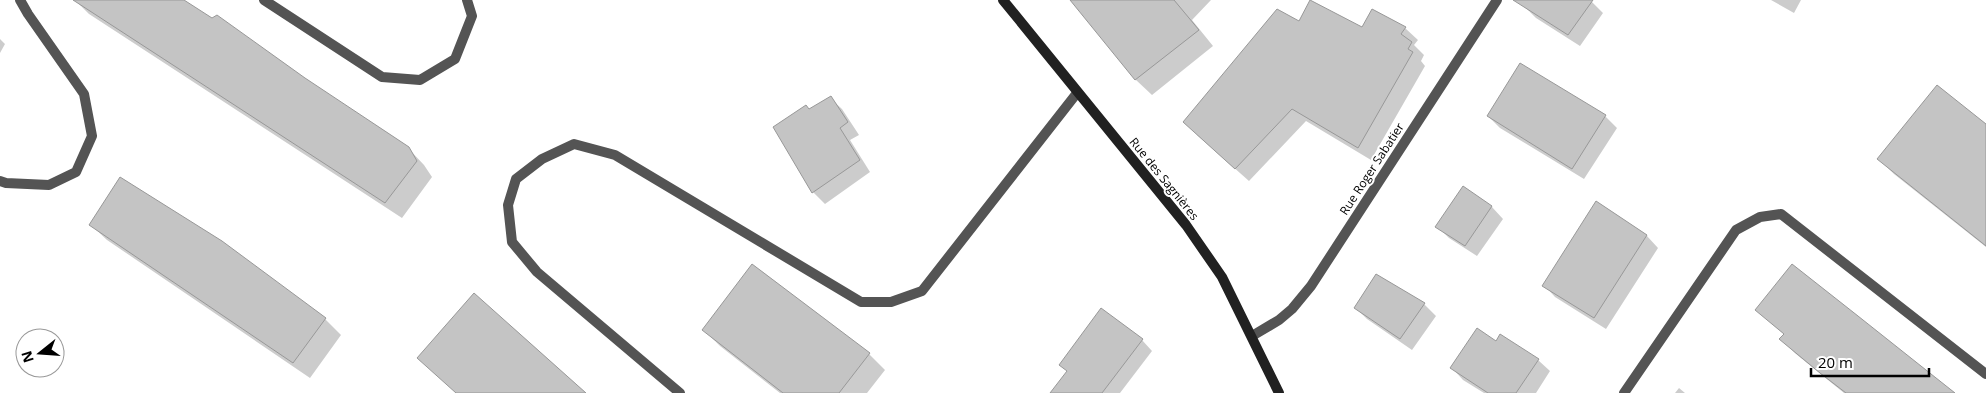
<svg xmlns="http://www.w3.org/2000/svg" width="1986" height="393" font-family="'Open Sans',sans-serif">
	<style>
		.shadow { fill: #0003 }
		.building { fill: #c4c4c4; stroke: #989898 }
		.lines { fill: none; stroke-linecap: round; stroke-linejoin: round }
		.street { stroke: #545454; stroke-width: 10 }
		.secondary { stroke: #212121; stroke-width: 10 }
		.labels { text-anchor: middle; stroke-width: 4; stroke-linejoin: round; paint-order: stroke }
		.street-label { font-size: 12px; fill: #000; stroke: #fff }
	</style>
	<rect width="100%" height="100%" fill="#fff"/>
	<path class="shadow" d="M75,0H181L408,148L424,165L432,177L402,218L89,14Z
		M1093,0H1211L1192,20L1213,46L1152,95L1136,80L1080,10Z
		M1528,0H1590L1603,13L1580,46L1536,18L1524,6Z
		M1771,0H1801L1794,13Z
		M1300,23L1363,29L1405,28L1418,40L1414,45L1424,55L1421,61L1425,66L1371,160L1306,121L1249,181L1197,135Z
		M0,39L5,44L0,53Z
		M1521,65L1605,116L1617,128L1584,179L1500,128L1488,116Z
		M830,98L842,109L859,135L850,140L870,172L825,204L813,192Z
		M1986,126V247L1894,174L1879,159Z
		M1463,188L1492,207L1503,219L1477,256L1449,238L1437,226Z
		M1596,203L1647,236L1658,248L1606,329L1555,297L1544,285Z
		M91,225L325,319L341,335L310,378L107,240Z
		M1424,304L1436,316L1412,350L1367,319L1356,308Z
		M1757,310L1952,393H1844L1796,354L1781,339L1785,335Z
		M704,330L869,354L885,370L867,393H780L720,346Z
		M1142,340L1152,351L1120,393H1053Z
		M1497,342L1538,360L1550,371L1536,393H1484L1463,380L1452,368Z
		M1679,388L1685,393H1675Z"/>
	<path class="building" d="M73,0H184L212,18L217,15L305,78L409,147L417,161L385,203Z
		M1070,0H1174L1199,30L1135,80Z
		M1310,0L1362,27L1372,9L1406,27L1401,34L1412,42L1408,49L1413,52L1358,148L1292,109L1235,169L1183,122L1277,9L1299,21Z
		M1513,0H1593L1568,35Z
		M1520,63L1606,115L1572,169L1487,116Z
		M1937,85L1986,124V246L1877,159Z
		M831,96L848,122L840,128L860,160L812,193L773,127L806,105L809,109Z
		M120,177L222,241L326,318L293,363L89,225Z
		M1463,186L1492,206L1465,246L1435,227Z
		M1596,201L1647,235L1594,318L1542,286Z
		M752,264L870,353L839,393H783L702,330Z
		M1792,264L1858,316L1955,393H1846L1820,373L1779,339L1784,334L1755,310Z
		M1376,274L1425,303L1400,339L1354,308Z
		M474,293L586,393H456L417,358Z
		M1101,308L1143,339L1102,393H1050L1067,371L1059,365Z
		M1477,328L1496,341L1500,334L1539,359L1516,393H1488L1450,368Z"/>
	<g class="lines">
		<path class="street" d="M264,0L382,77L420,80L455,59L472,16L467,0
			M0,181L6,183L49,185L76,172L92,136L84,94L28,14L20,0
			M1252,336L1279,320L1292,309L1311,286L1497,0
			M680,393L537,272L512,242L508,205L516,179L542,159L574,144L615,155L861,302H891L922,291L1077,93
			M1624,393L1736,230L1760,217L1781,214L1986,374"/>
		<path class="secondary" d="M1003,0L1186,225L1222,277L1279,393"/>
	</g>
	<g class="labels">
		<g class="street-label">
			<text transform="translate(1372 169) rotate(-57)" y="4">Rue Roger Sabatier</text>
			<text transform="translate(1164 179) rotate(51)" y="4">Rue des Sagnières</text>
		</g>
	</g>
	<g transform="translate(40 353) rotate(253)"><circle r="24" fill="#ffffff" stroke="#999999"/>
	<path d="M0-4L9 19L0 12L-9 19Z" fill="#000000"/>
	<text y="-8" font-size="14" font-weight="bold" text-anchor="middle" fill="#000000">N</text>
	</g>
	<path d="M1811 368v8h118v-8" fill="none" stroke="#000000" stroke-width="2.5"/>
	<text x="1818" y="368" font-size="15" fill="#000000" stroke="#ffffff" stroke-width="4" paint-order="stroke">20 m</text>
</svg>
